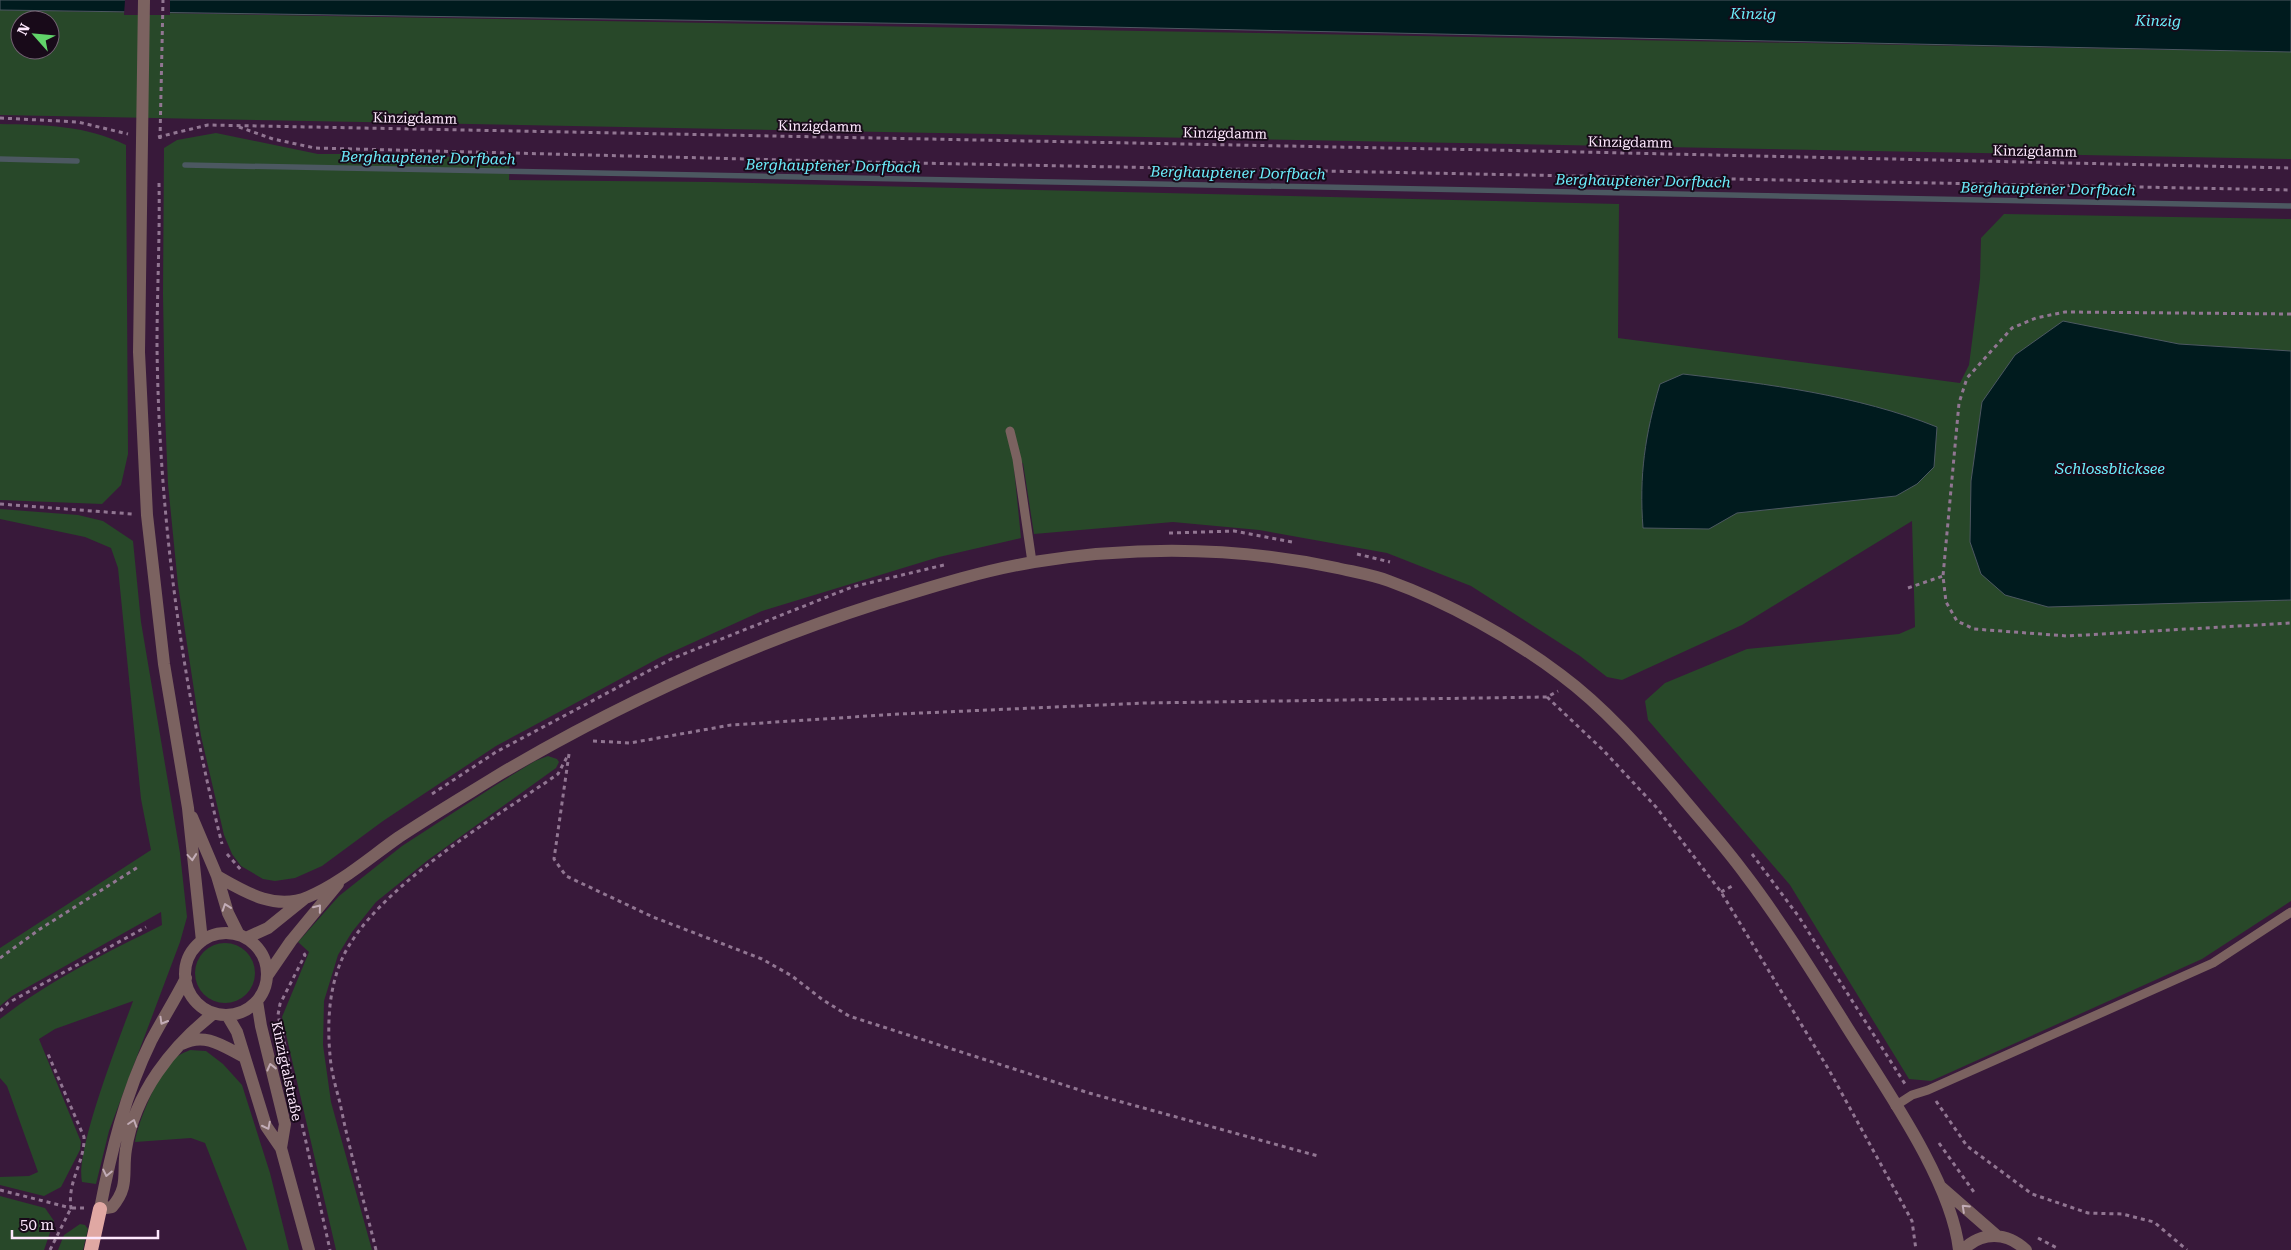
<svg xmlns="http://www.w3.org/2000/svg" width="2291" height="1250" font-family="'Roboto Serif',serif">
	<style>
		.green { fill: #284829; fill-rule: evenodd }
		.water { fill: #001b1e; stroke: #4c5861 }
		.pier { fill: #38193a }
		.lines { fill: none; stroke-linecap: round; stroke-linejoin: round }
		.stream { stroke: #4c5861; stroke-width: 5.5 }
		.path { stroke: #917692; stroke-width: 3; stroke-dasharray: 4 4; stroke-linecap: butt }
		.service { stroke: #7b6260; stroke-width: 9 }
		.tertiary { stroke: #7b6260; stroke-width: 12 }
		.trunk { stroke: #e0a8a3; stroke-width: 14 }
		.oneway { stroke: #c2acb6 }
		.labels { text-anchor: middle; stroke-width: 4; stroke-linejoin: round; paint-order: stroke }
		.street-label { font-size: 14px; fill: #fde8fd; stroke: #180a19 }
		.water-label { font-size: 15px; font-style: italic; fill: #6ceffd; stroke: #180a19 }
	</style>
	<rect width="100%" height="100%" fill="#38193a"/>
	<path class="green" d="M0,10L2291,52V159L0,115ZM20,20H50V50H20Z
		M0,124C45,125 85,125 126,145L128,454L121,485L102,504L0,500Z
		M216,133L318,154H375L416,157L510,156L509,180L711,182L1619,204L1618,338L1960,383L1969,365L1980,279L1981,238L2004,214L2291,219V351L2179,344L1982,402L1971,481L1970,542L1981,574L2048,607L2291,600V901L2202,959L1931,1081L1909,1079L1790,885L1648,720L1645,701L1665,683L1747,649L1899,634L1915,627L1912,521L1742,625L1622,680L1607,677L1580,656L1471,586L1387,553L1259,530L1173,522L1034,534L1023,463L1014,468L1021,538L939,557L762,611L659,658L496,746L383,821L322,866L295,878L275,881L263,879L241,866L232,854L224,835L201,736L178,585L168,484L165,414L163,294L164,148L177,140Z
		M0,509L78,515L103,521L133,541L141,622L180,853L187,917L180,942L109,1131L96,1184L82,1182C75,1150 120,1037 133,1001L55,1029L39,1039L81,1142L80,1150L61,1187L44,1196L0,1185V1177L29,1176L38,1172L7,1086L0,1078V1019C50,980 106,953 162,925L161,912L12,996L0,1006V948L151,850L141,799L118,568L111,548L85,537L0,519Z
		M548,756L557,759L559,762L556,768L428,860L376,902L352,932L338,955L324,1001L323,1045L331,1102L372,1250H336L282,1017L309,952L298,942L339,896L402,846L496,785L535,761Z
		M195 973a30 30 0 1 1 60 0a30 30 0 1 1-60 0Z
		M190,1050L206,1051L223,1064L242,1085L270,1173L289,1250H247L205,1143L191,1138L135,1142C137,1124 158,1075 170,1062C176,1056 183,1053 190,1050Z
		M0,1196L45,1208L54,1221L44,1250H0Z
		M80,1224L85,1225L88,1229L83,1250H58L64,1235Z"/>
	<path class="water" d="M0,0H2291V52L1012,25L0,10Z
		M2063,321L2179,344L2291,351V600L2048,607L2005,595L1981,574L1970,542L1971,481L1982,402L2015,355Z
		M1683,374C1768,384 1857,395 1937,427L1934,467L1917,484L1896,496L1737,513L1709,529L1643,528C1639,475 1645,435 1660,384Z"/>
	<path class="pier" d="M125,0H170V15H124Z"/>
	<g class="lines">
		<path class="stream" d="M0,159L77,161
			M185,165L2291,206"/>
		<path class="path" d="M0,118L78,122L128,134
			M239,127L273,139L315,148L864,162L2291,190
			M158,137L208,125L1492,150L2291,168
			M160,139L163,0
			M159,183C160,237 157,292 157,346C159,513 181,682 222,844
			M2291,314L2065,312L2036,318L2012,328L1967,378L1959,403L1943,576L1946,602L1957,621L1974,629L2067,636L2291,623
			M0,504L132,514
			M1169,533L1234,531L1292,542
			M1357,554L1390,562
			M1908,588L1943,576
			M1547,697L1603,750L1656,807L1721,892L1829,1070L1912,1221L1916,1250
			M593,741L630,743L731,725L899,714L1145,703L1547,697L1558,691
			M569,754L554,859L566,876L653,917L762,959L792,976L823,1000L849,1016L1089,1093L1318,1156
			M432,794L496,752L671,659L852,587L944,565
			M227,854L241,870
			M1752,854L1799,917L1905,1084
			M1721,892L1734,885
			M0,958L40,929L138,867
			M0,1011L8,1003L146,927
			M292,1077L278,1015L280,1004L305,955L303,952
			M1936,1101L1967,1146L2032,1194L2088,1213L2122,1214L2154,1222L2187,1250
			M302,1124L330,1250
			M1939,1143L1976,1195
			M0,1190L71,1208C67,1181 85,1162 84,1137L48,1054
			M2038,1238L2057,1248V1250
			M50,1250L71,1208H84
			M376,1250C364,1201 350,1153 340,1103C336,1088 331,1071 330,1055C327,1023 329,988 342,959C373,889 495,818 558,774L568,755"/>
		<path class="service" d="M1010,431L1017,459L1032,562
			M1895,1106L1912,1095L1928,1090L2213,963L2291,912"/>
		<path class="tertiary" d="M144,0L139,352L147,515L164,664L188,808L202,941
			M192,817L217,876L228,913L238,933L235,934
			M217,876C245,892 275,911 308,897C341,883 369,858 399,837C432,815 466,795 500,774C619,704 745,646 876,604C928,588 980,571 1034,562C1134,546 1238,547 1337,568C1354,572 1373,575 1389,581C1447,602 1512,638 1561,675C1604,707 1641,749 1676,790C1699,818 1724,845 1745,874C1780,920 1811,970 1842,1019C1880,1081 1951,1178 1959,1250
			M185 974a41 41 0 1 1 82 0a41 41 0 1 1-82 0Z
			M246,938L268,928L304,899
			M267,976L291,941L338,884
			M186,978C175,1000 162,1020 151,1041C125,1094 111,1152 100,1209L112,1207C130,1186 122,1173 126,1149C135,1093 171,1047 214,1013
			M257,1001L261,1026L285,1124L281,1148
			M227,1015L237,1032L266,1126L281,1148L309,1250
			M182,1044C205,1032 223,1046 244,1057
			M1941,1187L1996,1235
			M1963,1250C1982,1231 2007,1232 2026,1250"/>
		<path class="trunk" d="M91,1250L100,1209"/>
	</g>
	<defs><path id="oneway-chevron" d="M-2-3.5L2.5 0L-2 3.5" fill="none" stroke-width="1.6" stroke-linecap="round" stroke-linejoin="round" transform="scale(1.25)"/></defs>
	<g class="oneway">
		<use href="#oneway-chevron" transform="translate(192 857) rotate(85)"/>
		<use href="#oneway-chevron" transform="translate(226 907) rotate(-109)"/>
		<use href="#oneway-chevron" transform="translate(318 908) rotate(-51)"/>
		<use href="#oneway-chevron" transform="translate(163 1021) rotate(120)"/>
		<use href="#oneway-chevron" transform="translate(271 1067) rotate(-104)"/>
		<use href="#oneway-chevron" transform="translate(133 1123) rotate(-72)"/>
		<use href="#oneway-chevron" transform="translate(267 1126) rotate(63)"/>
		<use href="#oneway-chevron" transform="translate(107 1173) rotate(102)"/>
		<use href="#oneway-chevron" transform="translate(1965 1208) rotate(-137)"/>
	</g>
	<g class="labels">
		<g class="street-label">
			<text transform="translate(415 118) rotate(1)" y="5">Kinzigdamm</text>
			<text transform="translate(820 126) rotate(1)" y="5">Kinzigdamm</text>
			<text transform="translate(1225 133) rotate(1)" y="5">Kinzigdamm</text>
			<text transform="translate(1630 142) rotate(1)" y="5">Kinzigdamm</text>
			<text transform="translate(2035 151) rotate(1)" y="5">Kinzigdamm</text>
			<text transform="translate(287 1071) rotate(78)" y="5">Kinzigtalstraße</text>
		</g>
		<g class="water-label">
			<text transform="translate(1753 14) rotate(1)" y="5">Kinzig</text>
			<text transform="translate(2158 21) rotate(1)" y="5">Kinzig</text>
			<text transform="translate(428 158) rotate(1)" y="5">Berghauptener Dorfbach</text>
			<text transform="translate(833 166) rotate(1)" y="5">Berghauptener Dorfbach</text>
			<text transform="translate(1238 173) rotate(1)" y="5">Berghauptener Dorfbach</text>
			<text transform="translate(1643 181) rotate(1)" y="5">Berghauptener Dorfbach</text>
			<text transform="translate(2048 189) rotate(1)" y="5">Berghauptener Dorfbach</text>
			<text x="2110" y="474">Schlossblicksee</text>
		</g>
	</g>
	<g transform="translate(35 35) rotate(297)"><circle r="24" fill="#180a19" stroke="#746374"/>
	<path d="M0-4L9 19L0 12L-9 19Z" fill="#61d46a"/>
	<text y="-8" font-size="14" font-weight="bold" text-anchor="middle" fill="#fde8fd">N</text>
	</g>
	<path d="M12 1230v8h146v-8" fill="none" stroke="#fde8fd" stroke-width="2.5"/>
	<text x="20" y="1230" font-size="15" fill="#fde8fd" stroke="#180a19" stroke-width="4" paint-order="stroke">50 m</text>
</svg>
